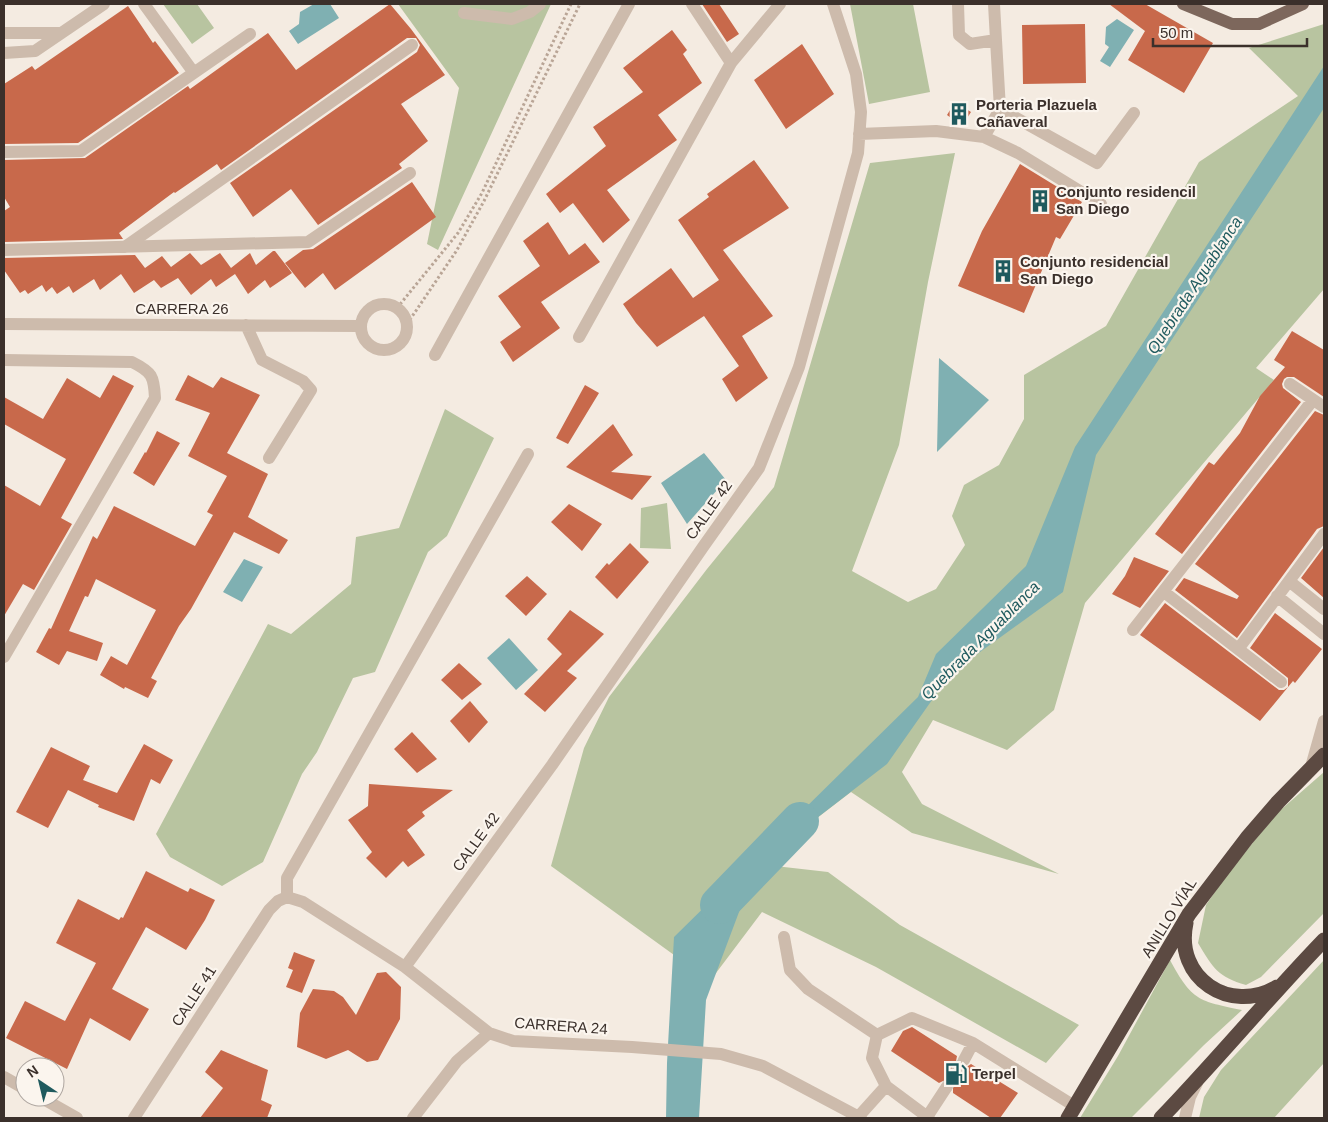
<svg xmlns="http://www.w3.org/2000/svg" width="1328" height="1122" font-family="Arial,sans-serif">
	<style>
		.green { fill: #b8c4a0 }
		.water { fill: #7fb0b2 }
		.lines { fill: none; stroke-linecap: round; stroke-linejoin: round }
		.river { stroke: #7fb0b2; stroke-width: 38 }
		.building { fill: #c8694b }
		.minor-tunnel { stroke: #cfc6bd; stroke-width: 12; stroke-dasharray: 12 6; stroke-linecap: butt }
		.path { stroke: #b9a596; stroke-width: 3; stroke-dasharray: 2.5 2.5; stroke-linecap: butt }
		.minor { stroke: #cdbbac; stroke-width: 12 }
		.major { stroke: #7d675c; stroke-width: 12 }
		.highway { stroke: #5c4a42; stroke-width: 15 }
		.labels { text-anchor: middle; stroke-width: 4.5; stroke-linejoin: round; paint-order: stroke }
		.poi-label { font-size: 15px; font-weight: bold; fill: #3b302b; stroke: #fbf5ee; text-anchor: start }
		.street-label { font-size: 15px; fill: #3b302b; stroke: #fbf5ee }
		.water-label { font-size: 16px; font-style: italic; fill: #1f5a5e; stroke: #fbf5ee }
	</style>
	<rect width="100%" height="100%" fill="#f4ebe1"/>
	<path class="green" d="M163,4H197L214,28L192,44Z
		M398,4H551L438,250L427,244L459,88Z
		M850,4H913L930,92L869,104Z
		M1324,24V289L1256,368L1274,380L1085,603L1054,710L1007,750L933,720L902,772L922,804L1059,874L912,833L851,792L757,864L828,872L900,925L1079,1025L1046,1063L876,967L762,912L710,981L551,866L584,748L609,697L707,569L774,487L870,163L955,153L928,282L899,445L852,571L908,602L936,589L965,545L952,516L964,485L999,465L1024,419V375L1106,326L1199,162L1298,96L1249,48Z
		M445,409L494,438L447,536L428,552L375,672L353,678L317,752L302,774L263,862L222,886L170,857L156,834L268,624L291,634L351,584L356,537L399,528Z
		M667,503L671,549L640,548L641,508Z
		M1324,772V913L1261,977L1246,985C1218,977 1213,968 1198,943L1206,905L1225,877L1276,814Z
		M1170,960C1192,1001 1199,1001 1242,1010L1204,1045L1131,1118H1080L1118,1056Z
		M1324,960V1063L1274,1118H1199L1204,1097L1221,1070Z"/>
	<path class="water" d="M314,4H330L339,18L298,44L289,31L299,24L300,12Z
		M1117,19L1134,30L1110,67L1100,61L1109,47L1105,44L1106,27Z
		M1324,66V108L1096,455L1063,592L951,673L887,764L757,864L706,1000L699,1118H666L667,1063L674,937L918,697L936,654L1026,566L1075,447Z
		M939,358L989,400L937,452Z
		M704,453L726,480L687,524L661,483Z
		M244,559L263,567L242,602L223,592Z
		M509,638L538,670L516,690L487,658Z"/>
	<g class="lines">
		<path class="river" d="M719,905L800,821"/>
	</g>
	<path class="building" d="M390,4L411,29L445,75L401,104L428,141L399,164L402,168L318,225L291,189L253,217L230,183L417,52L420,45L416,38H407L221,170L217,164L175,193L174,192L119,233L123,239L4,242V211L10,207L4,197V160L85,158L188,86L190,89L268,33L296,70Z
		M702,4H719L739,34L727,42Z
		M1109,4H1145L1213,43L1184,93L1128,60L1145,31Z
		M128,6L153,43L155,41L179,73L78,143L4,144V84L32,66L35,70Z
		M1085,24L1086,83L1023,84L1022,25Z
		M672,30L687,50L683,54L702,83L658,115L677,140L607,190L630,220L603,243L573,203L560,213L546,194L606,146L593,127L643,92L623,68Z
		M802,44L834,94L786,129L754,80Z
		M955,102L971,112L962,126L947,115Z
		M754,160L789,208L723,250L773,316L742,336L768,378L736,402L722,379L739,366L704,316L657,347L636,323L623,304L671,268L693,298L719,280L678,220L709,197L707,194Z
		M1020,164L1082,202L1060,239L1056,237L1024,313L958,286L982,231Z
		M412,182L436,217L335,290L323,273L305,288L285,263L303,250L313,249Z
		M548,222L569,255L585,243L600,262L541,302L560,328L513,362L500,342L521,327L498,296L540,266L523,241Z
		M273,251H275L292,273L270,288L265,280L248,294L235,274L216,287L211,279L191,295L178,278L161,288L154,280L134,293L121,274L100,290L94,279L73,293L69,286L57,294L52,287L46,292L42,285L28,294L25,290L20,293L4,270V258L135,255L145,268L162,256L171,267L190,253L201,265L220,253L231,268L250,253L256,265Z
		M1292,331L1324,350V397L1294,377H1287L1284,379L1282,384L1283,388L1301,402L1182,554L1155,534L1209,462L1214,465L1240,433L1260,396L1285,367L1274,360Z
		M113,375L134,386L61,518L72,524L34,590L23,584L4,616V485L40,506L66,459L4,424V397L43,419L67,378L100,398Z
		M188,375L213,388L221,377L260,395L227,453L268,474L248,517L288,540L279,554L234,532L191,609L179,626L151,678L157,681L148,698L125,687L124,689L100,675L111,656L127,665L156,610L96,579L88,597L85,596L69,631L103,643L97,661L67,651L59,665L36,652L49,628L51,629L93,536L97,539L114,506L195,546L213,515L207,512L227,476L188,456L210,413L175,400Z
		M585,385L599,393L568,444L556,438Z
		M1315,411L1324,415V526L1317,529L1237,638L1175,590L1184,578L1237,599L1239,596L1195,564Z
		M613,424L633,455L611,472L652,476L632,500L566,467Z
		M157,431L180,443L154,486L133,473L145,452L146,453Z
		M569,504L602,524L582,551L551,522Z
		M630,543L649,562L617,599L595,577L607,563L609,565Z
		M1324,547V598L1301,578Z
		M1134,557L1169,571L1140,608L1112,594L1125,576Z
		M527,576L547,594L526,616L505,596Z
		M1165,603L1279,690H1284L1288,687V678L1250,648L1275,613L1322,649L1295,683L1293,681L1260,721L1140,635Z
		M570,610L604,634L567,671L577,678L545,712L524,694L562,654L547,639Z
		M459,663L482,684L462,700L441,680Z
		M470,701L488,722L469,743L450,721Z
		M412,732L437,759L417,773L394,749Z
		M144,744L173,760L160,784L151,779L134,821L98,807L99,805L68,790L48,828L16,812L51,747L90,766L83,780L117,793Z
		M369,784L453,790L422,812L425,816L407,830L425,855L408,867L403,861L386,878L366,858L372,852L348,820L368,806Z
		M146,871L188,892L190,888L215,900L205,920L186,950L146,927L112,989L149,1009L130,1041L90,1018L67,1069L6,1038L25,1001L65,1021L96,963L56,943L78,899L119,920L121,917L123,918Z
		M294,952L315,960L302,993L286,987L293,970L288,968Z
		M386,972L401,987L400,1019L378,1060L367,1062L348,1050L326,1059L297,1047L300,1013L313,989L334,991L343,997L356,1015L377,973Z
		M912,1027L957,1056L956,1061L960,1067L965,1068L971,1064L1018,1093L1000,1118H991L953,1093V1085L950,1081H943L939,1083L891,1051L903,1031Z
		M221,1050L268,1070L261,1100L272,1105L267,1118H200L223,1088L205,1072Z"/>
	<g class="lines">
		<path class="minor-tunnel" d="M946,1088L964,1060"/>
		<path class="path" d="M397,308L458,233L482,193L571,4
			M407,324L457,250L484,201L580,4"/>
		<path class="minor" d="M144,4L194,73
			M692,4L731,63
			M958,4L959,35L970,44L996,40L1000,109L984,137
			M994,4L996,40
			M464,13L512,19L530,12L540,4
			M4,33H60
			M4,53L35,51L104,4
			M1000,109L1097,163L1134,113
			M859,134L936,131L984,137L1018,153L1101,204
			M4,152L81,151L250,34
			M125,247L412,45
			M4,250L308,242L410,173
			M361 327a23 23 0 1 1 46 0a23 23 0 1 1-46 0Z
			M4,324L360,326
			M246,325L262,360L303,381L311,390L269,458
			M579,337L731,63L780,4
			M435,355L629,4
			M4,360L132,362C152,372 154,376 155,398L4,657
			M1290,384L1324,407
			M1289,581L1324,609
			M1164,592L1281,682
			M1277,596L1324,634
			M1133,630L1313,400
			M1239,648L1324,534
			M1311,767L1324,721
			M287,897L303,902L405,967L489,1033L513,1041L632,1047L721,1054L763,1066L861,1118
			M287,897V878L528,454
			M784,937L790,970L808,989L877,1035L912,1018L973,1043L1076,1107
			M405,967L552,765L703,547L759,468L799,367L858,153L861,112L856,74L833,4
			M877,1035L872,1058L886,1086L929,1118
			M964,1060L973,1043
			M4,1077L25,1089
			M40,1097L77,1118
			M859,1116L886,1086
			M927,1117L946,1088
			M134,1118L269,910L278,901L287,897
			M413,1118L457,1061L489,1033
			M1185,1118L1190,1097L1197,1083"/>
		<path class="major" d="M1183,4L1232,24H1259L1303,4"/>
		<path class="highway" d="M1186,923C1174,978 1230,1015 1277,987
			M1068,1118L1189,914L1247,838L1278,802L1324,755
			M1161,1118C1217,1060 1268,998 1324,940"/>
	</g>
	<defs>
		<symbol id="building-bare" viewBox="-9 -9 18 18"><path d="M-4-6H4V6H1V3H-1V6H-4ZM-2.5-4.3h1.7v1.8h-1.7ZM.8-4.3h1.7v1.8H.8ZM-2.5-1h1.7V.8h-1.7ZM.8-1h1.7V.8H.8Z" fill="#1f5a5e" stroke="#fbf5ee" stroke-width="2.5" paint-order="stroke"/></symbol>
		<symbol id="fuel-bare" viewBox="-9 -9 18 18"><path d="M-5.5-6h7V0h2V4h1.3V-2.5L3-4.5l.8-.8L6-3V5H2.5V1h-1V6h-7ZM-4.2-4.7v3.2H.2V-4.7Z" fill="#1f5a5e" stroke="#fbf5ee" stroke-width="2.5" paint-order="stroke"/></symbol>
	</defs>
	<g fill-rule="evenodd">
		<use href="#building-bare" x="943" y="98" width="32" height="32"/>
		<use href="#building-bare" x="1024" y="185" width="32" height="32"/>
		<use href="#building-bare" x="987" y="255" width="32" height="32"/>
		<use href="#fuel-bare" x="940" y="1058" width="32" height="32"/>
	</g>
	<g class="labels">
		<g class="poi-label">
			<text x="976" y="110">Porteria Plazuela<tspan x="976" dy="17">Cañaveral</tspan></text>
			<text x="1056" y="197">Conjunto residencil<tspan x="1056" dy="17">San Diego</tspan></text>
			<text x="1020" y="267">Conjunto residencial<tspan x="1020" dy="17">San Diego</tspan></text>
			<text x="972" y="1079">Terpel</text>
		</g>
		<g class="street-label">
			<text x="182" y="314">CARRERA 26</text>
			<text transform="translate(709 510) rotate(-55)" y="5">CALLE 42</text>
			<text transform="translate(476 842) rotate(-54)" y="5">CALLE 42</text>
			<text transform="translate(1169 918) rotate(-58)" y="5">ANILLO VÍAL</text>
			<text transform="translate(194 996) rotate(-57)" y="5">CALLE 41</text>
			<text transform="translate(561 1026) rotate(4)" y="5">CARRERA 24</text>
		</g>
		<g class="water-label">
			<text transform="translate(1194 285) rotate(-57)" y="6">Quebrada Aguablanca</text>
			<text transform="translate(980 640) rotate(-45)" y="6">Quebrada Aguablanca</text>
		</g>
	</g>
	<rect width="1328" height="1122" fill="none" stroke="#3b302b" stroke-width="10"/>
	<g transform="translate(40 1082) rotate(325)"><circle r="24" fill="#fbf5ee" stroke="#aea6a0"/>
	<path d="M0-4L9 19L0 12L-9 19Z" fill="#1f5a5e"/>
	<text y="-8" font-size="14" font-weight="bold" text-anchor="middle" fill="#3b302b">N</text>
	</g>
	<path d="M1153 38v8h154v-8" fill="none" stroke="#3b302b" stroke-width="2.5"/>
	<text x="1160" y="38" font-size="15" fill="#3b302b" stroke="#fbf5ee" stroke-width="4" paint-order="stroke">50 m</text>
</svg>
